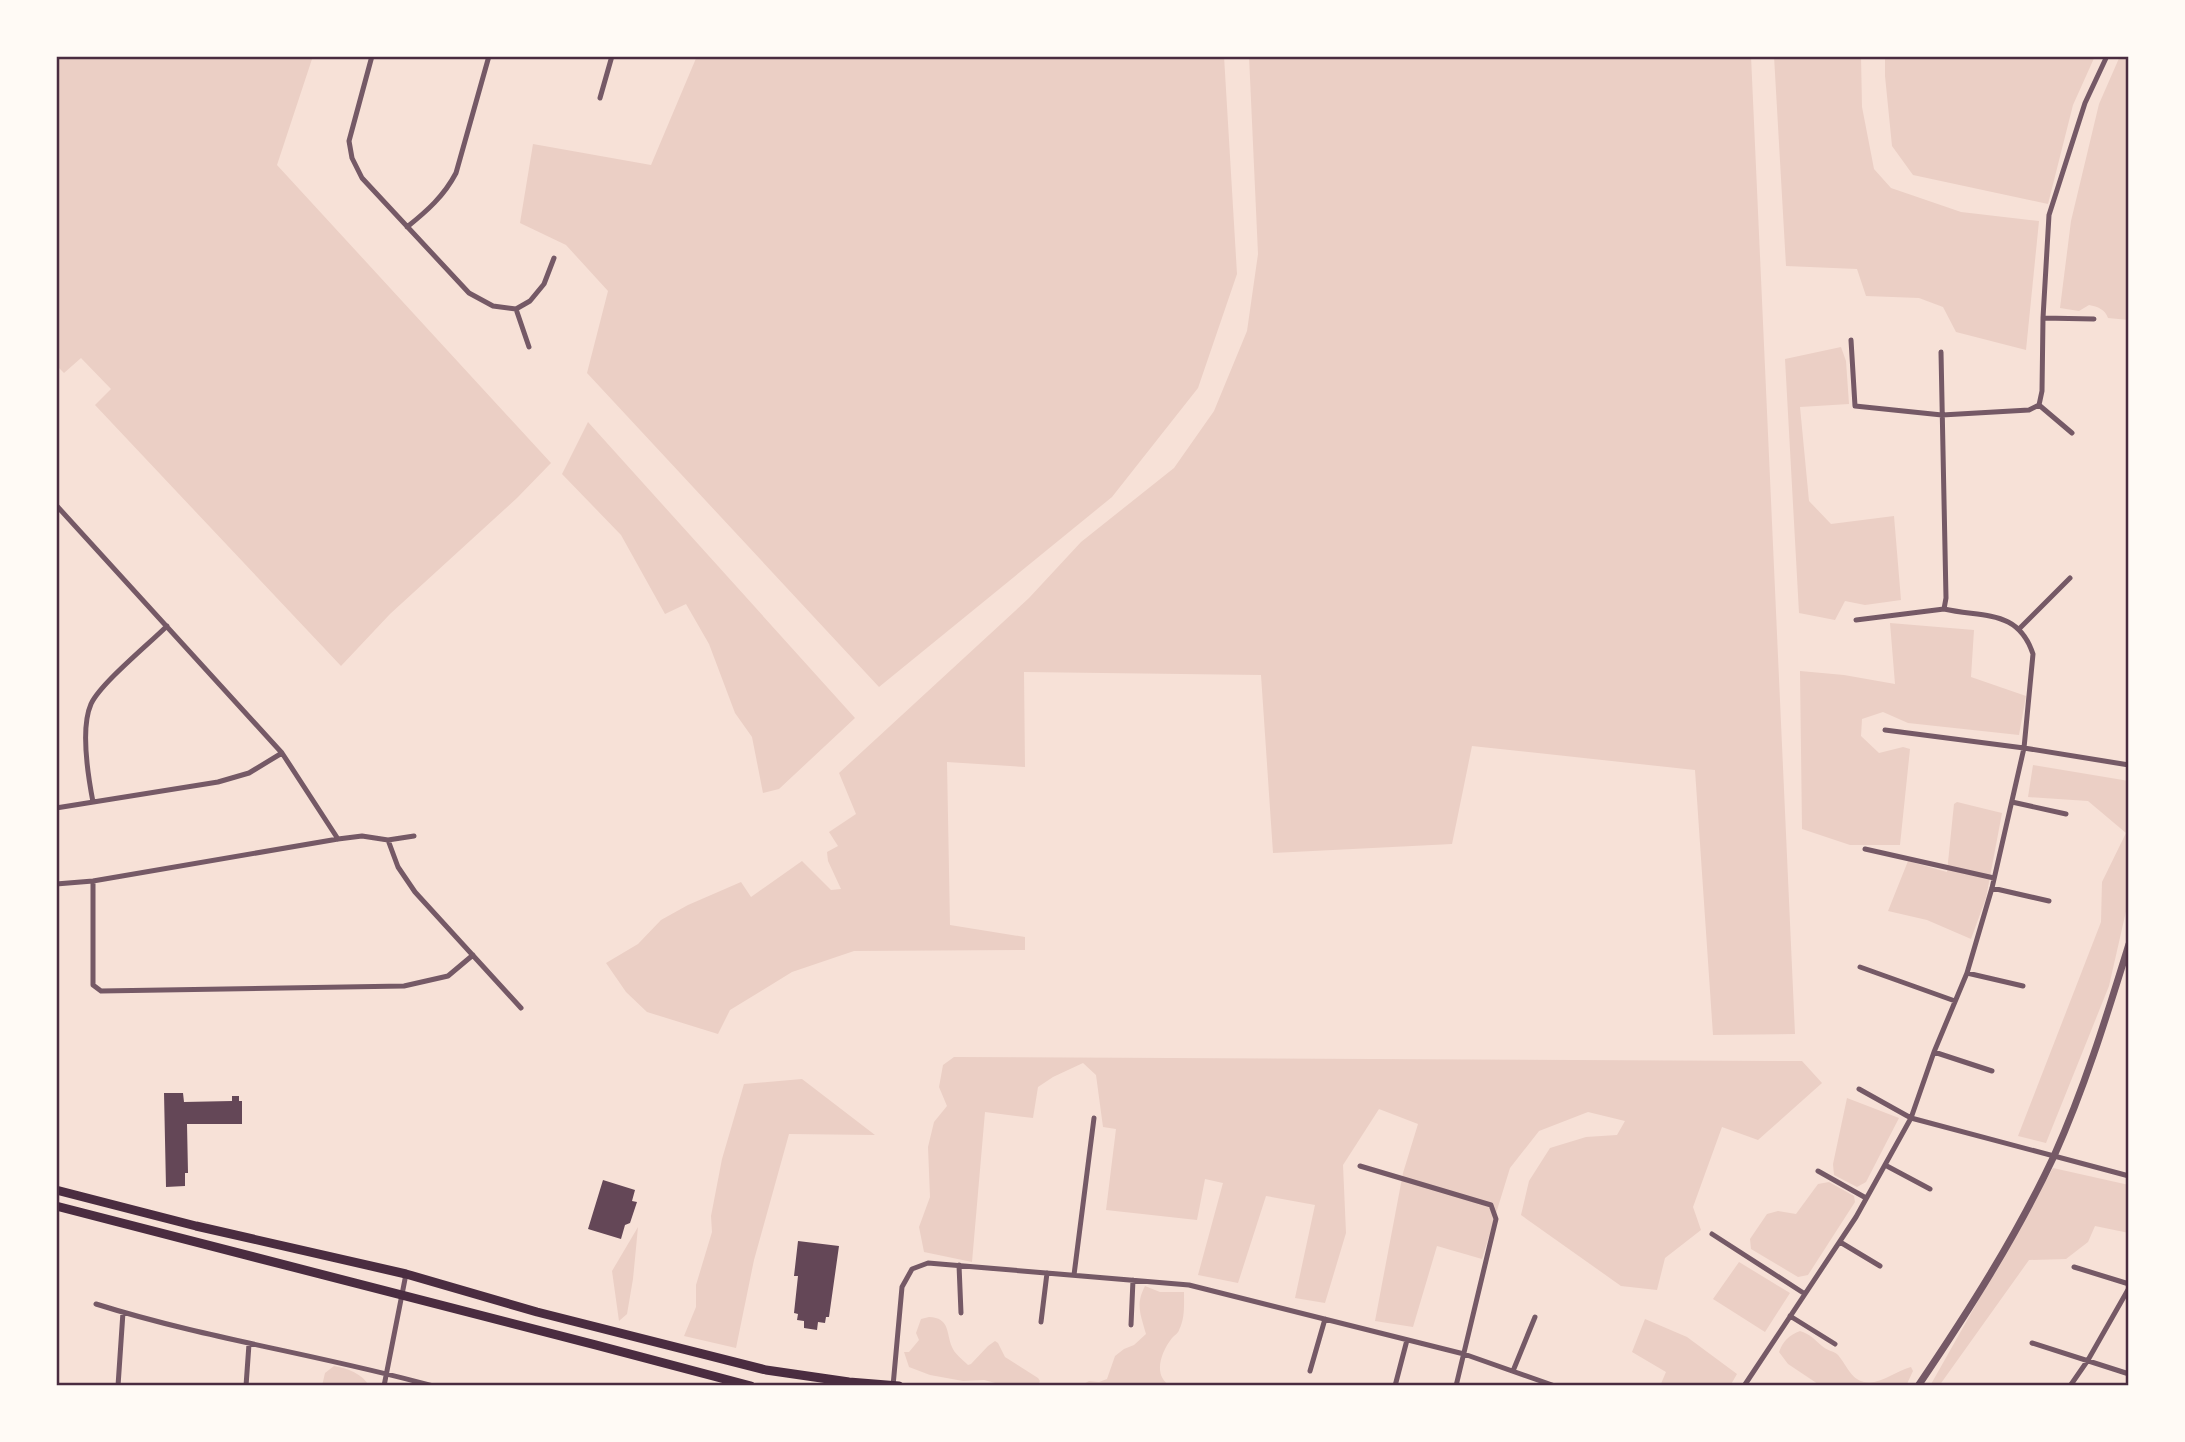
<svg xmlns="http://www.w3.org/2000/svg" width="2185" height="1442" font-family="'PT Sans Narrow',sans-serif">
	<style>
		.green { fill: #ebcfc5 }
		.building { fill: #644757 }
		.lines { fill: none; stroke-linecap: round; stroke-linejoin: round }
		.minor { stroke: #755966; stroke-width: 5 }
		.tertiary { stroke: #755966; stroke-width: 7 }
		.primary { stroke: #4a2c40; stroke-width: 9 }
		.neatline { fill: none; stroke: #4a2c40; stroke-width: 2.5 }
	</style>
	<rect width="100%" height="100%" fill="#f7e1d7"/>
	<path class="green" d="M56,56H176L178,58L181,56H313L277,165L551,463L517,498L390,614L341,666L95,405L111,389L81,358L64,373L56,365Z
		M697,56H1224L1237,274L1198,388L1112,497L879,687L587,373L608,291L566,245L520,223L533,144L651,165Z
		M1249,56H1751L1795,1034L1713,1035L1695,770L1472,746L1452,844L1273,853L1261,675L1024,672L1025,767L947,762L950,925L1025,937V950L854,951L792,972L730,1010L718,1034L647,1012L626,992L606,963L638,944L661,920L688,905L741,882L751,897L802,861L831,890L841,889L828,861L827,852L838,846L829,832L856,814L839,773L1029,598L1081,542L1174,468L1214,411L1247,331L1258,254Z
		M1774,56H1861L1862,107L1874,169L1891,188L1961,212L2039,221L2026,350L1956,332L1943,307L1919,298L1866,296L1857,269L1786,266Z
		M1885,56H2095L2073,105L2048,204L1913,175L1892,146L1885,76Z
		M2120,56H2129V320L2108,318C2105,309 2098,307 2089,305L2079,311L2060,308L2071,221L2099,104Z
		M1841,347L1846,361L1849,404L1800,407L1809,501L1831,524L1894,516L1901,600L1865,605L1845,601L1835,620L1799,613L1785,359Z
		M588,422L855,718L779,789L763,793L752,737L735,713L709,644L686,604L665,614L621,535L562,474Z
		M1890,623L1974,630L1971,677L2026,696L2019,735L1908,723L1883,712L1862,719L1861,736L1879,753L1903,747L1910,749L1900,845H1850L1802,829L1800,671L1844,675L1895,684Z
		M2033,765L2129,781V898L2109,986L2046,1143L2018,1136L2101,922L2102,882L2126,833L2088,801L2028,797Z
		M1957,802L2002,813L1986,898L1971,939L1927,920L1888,911L1908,861L1947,872L1954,804Z
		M954,1057L1802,1061L1822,1083L1758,1140L1722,1127L1693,1207L1701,1230L1665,1258L1657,1290L1621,1286L1521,1215L1529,1181L1550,1148L1586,1137L1617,1135L1625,1121L1588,1112L1539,1131L1510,1168L1482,1259L1437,1246L1413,1327L1375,1321L1403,1173L1418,1124L1379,1109L1343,1165L1346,1233L1325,1303L1295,1298L1315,1205L1266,1196L1238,1283L1198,1275L1223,1183L1205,1179L1197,1220L1106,1210L1116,1129L1103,1127L1096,1075L1083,1063L1053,1077L1038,1087L1033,1118L985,1112L972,1262L924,1252L919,1227L930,1197L928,1147L934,1122L947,1106L939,1087L943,1065Z
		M802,1079L875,1135L789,1134L754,1260L736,1348L684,1336L696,1307V1285L712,1232L711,1216L722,1159L744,1084Z
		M1847,1098L1899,1118L1866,1182L1857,1187L1834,1175L1833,1164Z
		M2053,1168L2129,1185V1233L2095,1226L2088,1242L2066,1259L2029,1260L1939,1386H1930Z
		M1829,1182L1854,1196L1855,1202L1808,1275L1798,1277L1751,1249L1750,1239L1767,1214L1778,1211L1796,1214L1818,1184Z
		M638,1227L633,1279L627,1314L619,1321L612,1271Z
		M1739,1262L1790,1293L1765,1332L1713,1299Z
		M1145,1286L1160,1292H1184C1184,1306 1185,1318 1179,1330C1179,1332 1173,1337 1172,1338C1161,1352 1152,1376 1171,1386H1080L1089,1381L1099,1382L1107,1379L1115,1356L1124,1349L1134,1345L1146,1334C1141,1315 1135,1305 1145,1286Z
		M929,1317C950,1318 946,1332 952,1347C954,1353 963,1360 968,1365L971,1364L988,1346L995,1341L998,1343L1005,1357L1038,1378L1040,1381L1038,1385H1003L984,1380L963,1381L930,1375L909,1367L904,1352H909L919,1340L916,1333L921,1319Z
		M1645,1319L1687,1337L1737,1374L1730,1386H1660L1666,1372L1632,1352Z
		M1800,1331C1810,1334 1814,1339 1822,1346C1826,1350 1833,1351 1837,1354C1846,1363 1850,1379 1864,1382C1881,1385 1895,1371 1911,1367L1913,1371L1906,1386H1821L1788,1364L1779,1352C1784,1340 1788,1336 1800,1331Z
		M334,1366C347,1368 363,1374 369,1386H322L325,1373Z"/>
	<path class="building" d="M164,1093H183L184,1102L232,1101V1096H239V1101H242V1124H187L188,1173H185V1186L166,1187Z
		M603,1180L635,1190L632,1201L637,1202L630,1223L625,1225L621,1239L588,1229Z
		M798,1241L839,1246L829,1317H826L825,1323L818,1322L817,1330L804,1328V1321L797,1320L798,1314L794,1313L798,1276H794Z"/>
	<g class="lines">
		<path class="minor" d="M372,56L349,141L352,158L362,178L469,293L493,306L516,309L530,301L544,284L554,258
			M600,98L612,56
			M407,227C427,211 444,196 456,173L489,56
			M516,309L529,347
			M2043,318L2094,319
			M1851,340L1855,406L1942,415L2029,410L2039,405L2042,391L2043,318L2049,215L2085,103L2107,56
			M2039,405L2072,433
			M56,505L282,753L338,839
			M1856,620L1944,609
			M2020,628L2070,578
			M1885,730L2024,748L2129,765
			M93,802C88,776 80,729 91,704C101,683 149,644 167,626
			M2012,802L2066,814
			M56,808L218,782L249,773L282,753
			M388,840L398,867L415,892L521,1008
			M1865,849L1994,878
			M93,881V985L101,991L404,986L448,976L473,955
			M56,884L93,881L338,839L362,836L388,840L414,836
			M1992,888L2049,901
			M1860,967L1955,1001
			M1967,973L2023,986
			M1934,1052L1992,1071
			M1859,1089L1911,1118L2129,1176
			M1885,1165L1930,1189
			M1360,1166L1491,1205L1496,1219L1456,1386
			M1818,1171L1866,1198
			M1712,1234L1805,1294
			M1840,1242L1880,1266
			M959,1265L961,1313
			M2074,1267L2129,1284
			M1074,1275L1094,1118
			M96,1304C207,1339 322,1355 433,1386
			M1790,1316L1835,1344
			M1041,1322L1047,1273
			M1131,1325L1133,1280
			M2032,1343L2129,1374
			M1310,1371L1325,1319
			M1513,1371L1535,1317
			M118,1386L123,1312
			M246,1386L249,1344
			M384,1386L406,1274
			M893,1386L902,1287L912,1269L928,1263L1189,1285L1464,1354L1555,1386
			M1395,1386L1407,1340
			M1744,1386L1856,1217L1911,1118L1934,1052L1967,973L1992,888L2024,748L2033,654C2018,609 1984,618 1944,609L1946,598L1941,352
			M2070,1386L2088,1360L2129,1288"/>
		<path class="tertiary" d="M1918,1386C1968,1312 2016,1237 2054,1156C2085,1087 2107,1015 2129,944"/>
		<path class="primary" d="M56,1190L196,1226L406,1274L537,1312L766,1370L849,1382L899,1386
			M56,1206C288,1267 520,1324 751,1386"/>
	</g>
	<rect width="2185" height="1442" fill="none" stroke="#fffaf5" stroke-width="116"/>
	<rect x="58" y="58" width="2069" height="1326" class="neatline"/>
</svg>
